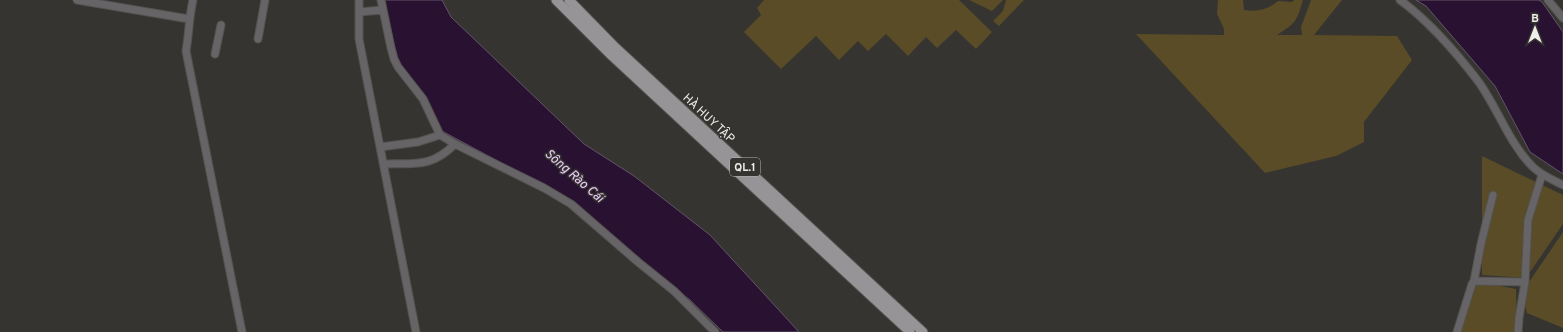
<svg xmlns="http://www.w3.org/2000/svg" width="1563" height="332" font-family="Overpass,sans-serif">
	<style>
		.green { fill: #594c26 }
		.water { fill: #291231; stroke: #645469 }
		.lines { fill: none; stroke-linecap: round; stroke-linejoin: round }
		.minor-casing { stroke: #53524e; stroke-width: 9 }
		.major-casing { stroke: #53524e; stroke-width: 11 }
		.minor { stroke: #666466; stroke-width: 7 }
		.major { stroke: #969497; stroke-width: 9 }
		.labels { text-anchor: middle; stroke-width: 3; stroke-linejoin: round; paint-order: stroke }
		.shield { fill: #353430; stroke: #b6b6b3; stroke-width: 1 }
		.shield-label { font-size: 11px; font-weight: bold; fill: #eeeeeb }
		.street-label { font-size: 12px; fill: #eeeeeb; stroke: #353430 }
		.water-label { font-size: 13px; font-style: italic; fill: #f0cdfe; stroke: #353430 }
	</style>
	<rect width="100%" height="100%" fill="#353430"/>
	<path class="green" d="M764,0H959L992,32L976,49L956,30L937,48L926,37L908,56L886,34L868,51L858,41L839,60L816,36L781,69L744,32L761,15L757,8Z
		M969,0H1003L992,11Z
		M1006,0H1024L999,26L993,21L1003,11Z
		M1218,0H1243L1244,10C1258,12 1267,10 1278,1L1292,2L1294,0H1303C1297,21 1296,23 1277,35H1302L1301,27L1311,0H1342L1314,35L1397,36L1412,60L1364,122V142L1336,156L1265,173L1136,34L1224,35V29L1217,14Z
		M1482,156L1563,195V224L1526,278L1482,275Z
		M1563,232V328L1527,313L1520,285H1527Z
		M1470,280L1516,289L1517,332H1460Z"/>
	<path class="water" d="M383,0H442L451,17L584,144L634,176L710,235L799,332H723L690,300L620,245L576,203L440,130L424,99L398,61Z
		M1416,0H1539L1542,2L1563,32V174L1530,152L1495,86L1426,6Z"/>
	<g class="lines">
		<defs>
			<path id="minor" d="M77,0L189,19
				M193,0C189,17 189,34 186,51L242,332
				M359,0V39L416,332
				M381,0L391,48L394,59L398,67L423,99L440,135L455,144L544,188L571,204L638,262L674,291L715,332
				M1400,0C1430,22 1455,51 1478,81C1497,107 1511,147 1534,168C1543,176 1553,180 1563,185
				M1548,0L1563,18
				M359,12L383,10
				M258,39L265,0
				M215,54L221,25
				M380,147L418,142L440,135
				M384,164C415,163 431,168 455,144
				M1474,281L1481,244L1493,195
				M1457,332L1472,284L1474,281L1525,282
				M1518,332L1519,318L1525,282L1528,220L1542,175"/>
			<path id="major" d="M556,0L612,56L910,332
				M569,0L614,46L923,332"/>
		</defs>
		<use href="#minor" class="minor-casing"/>
		<use href="#major" class="major-casing"/>
		<use href="#minor" class="minor"/>
		<use href="#major" class="major"/>
	</g>
	<g class="labels">
		<rect class="shield" x="730" y="158" width="30" height="18" rx="3"/>
		<g class="shield-label">
			<text x="745" y="171">QL.1</text>
		</g>
		<g class="street-label">
			<text transform="translate(709 118) rotate(43)" y="4">HÀ HUY TẬP</text>
		</g>
		<g class="water-label">
			<text transform="translate(575 175) rotate(41)" y="5">Sông Rào Cái</text>
		</g>
	</g>
	<g transform="translate(1535 28)" stroke="#353430" stroke-width="3" paint-order="stroke">
	<path d="M0-3L7 15L0 10L-7 15Z" fill="#eeeeeb"/>
	<text y="-6" font-size="11" font-weight="bold" text-anchor="middle" fill="#eeeeeb">B</text>
	</g>
</svg>
